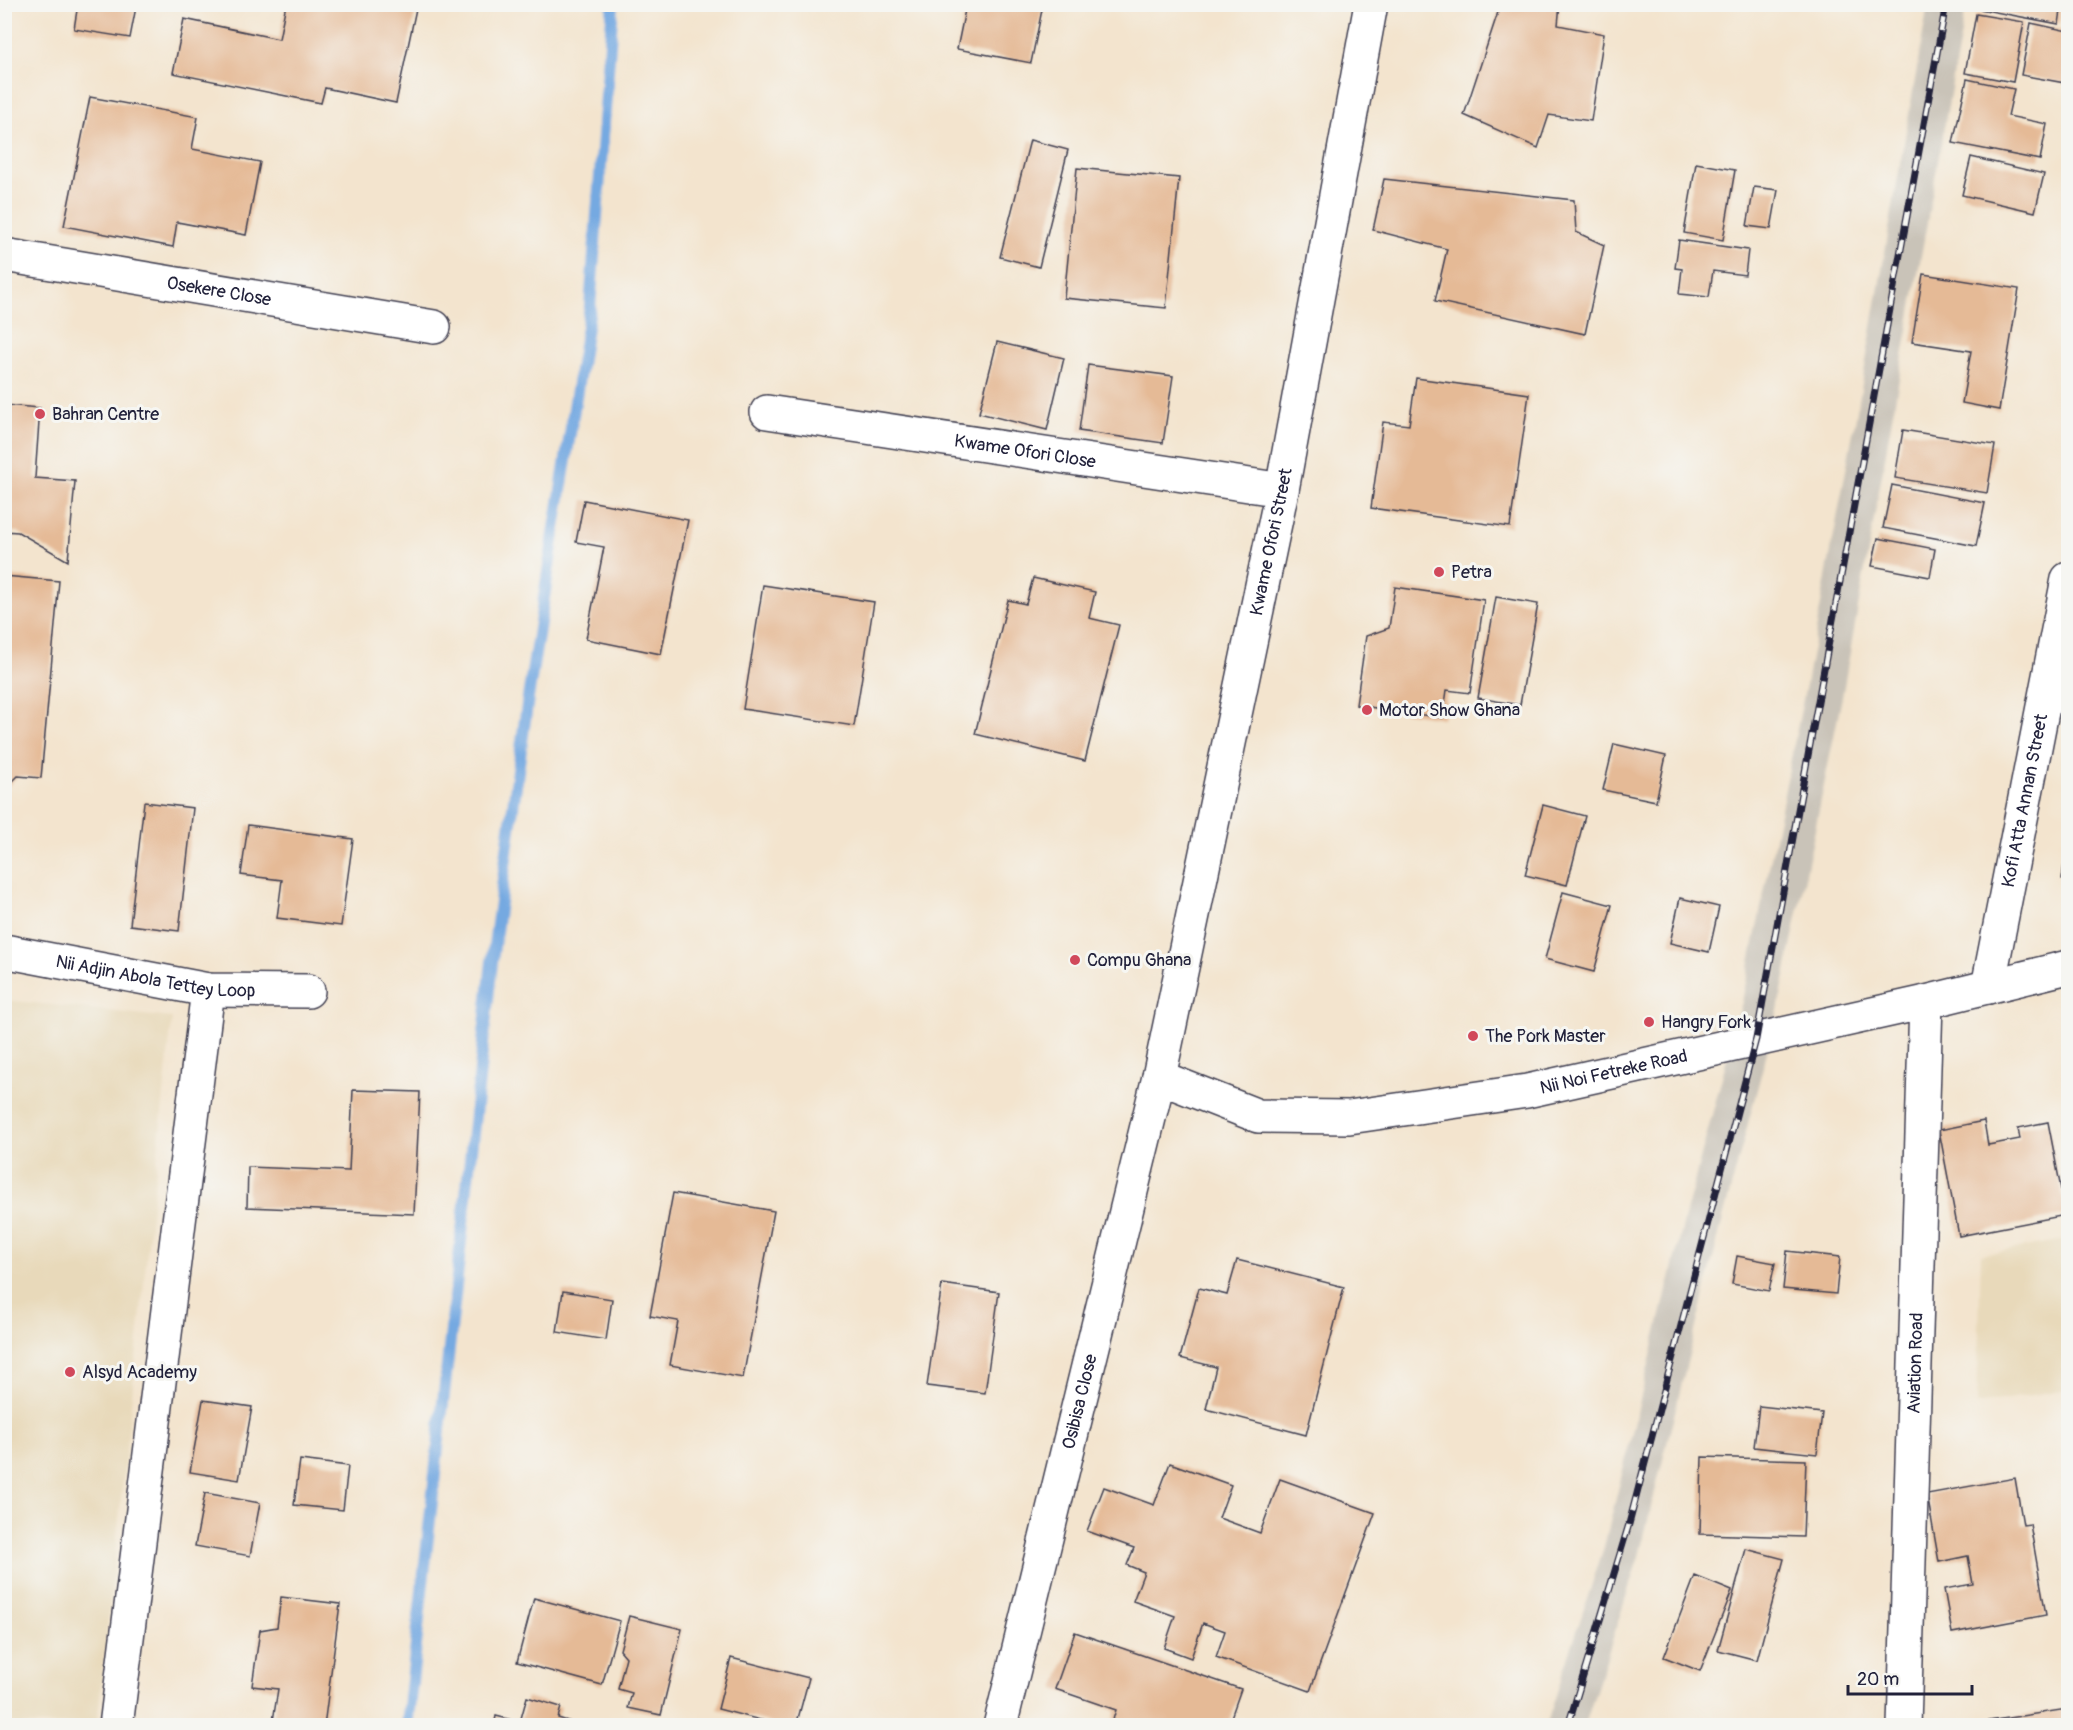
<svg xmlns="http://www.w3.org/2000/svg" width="2073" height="1730" font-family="Pangolin,sans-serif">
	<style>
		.built { fill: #e8d9ba }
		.industrial { fill: #c9c3b8 }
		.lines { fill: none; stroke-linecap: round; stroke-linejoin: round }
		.stream { stroke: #74a9e1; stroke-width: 12 }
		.building { fill: #e5ba96 }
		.minor-casing { stroke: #413f51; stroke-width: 36 }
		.minor { stroke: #fff; stroke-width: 33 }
		.rail-casing { stroke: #22223b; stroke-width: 7 }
		.rail { stroke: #f6f6f2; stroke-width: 4.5; stroke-dasharray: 14; stroke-linecap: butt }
		.poi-dot { fill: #d1495b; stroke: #f6f6f2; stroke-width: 2 }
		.labels { text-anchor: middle; stroke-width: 6; stroke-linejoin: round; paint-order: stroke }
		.street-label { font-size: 18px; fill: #22223b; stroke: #f6f6f2 }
		.poi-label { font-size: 18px; fill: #22223b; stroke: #f6f6f2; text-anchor: start }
	</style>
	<rect width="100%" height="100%" fill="#f6f6f2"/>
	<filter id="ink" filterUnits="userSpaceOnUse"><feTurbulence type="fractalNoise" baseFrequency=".0167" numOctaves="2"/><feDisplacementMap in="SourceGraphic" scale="12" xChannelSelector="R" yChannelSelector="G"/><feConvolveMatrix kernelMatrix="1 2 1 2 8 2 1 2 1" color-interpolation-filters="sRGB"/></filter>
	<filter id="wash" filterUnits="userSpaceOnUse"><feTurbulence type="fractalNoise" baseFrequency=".008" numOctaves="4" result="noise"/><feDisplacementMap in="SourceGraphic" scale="24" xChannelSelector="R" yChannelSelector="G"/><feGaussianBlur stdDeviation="1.35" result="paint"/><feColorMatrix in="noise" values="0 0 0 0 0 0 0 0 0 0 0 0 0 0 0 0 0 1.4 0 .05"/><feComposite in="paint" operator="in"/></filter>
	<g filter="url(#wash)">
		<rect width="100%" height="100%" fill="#f3e4ce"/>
		<path class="built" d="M5,1000L172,1018L97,1725H5Z
			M2068,1239V1389L1977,1404L1981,1255Z"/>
		<path class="industrial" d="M1928,5H1966L1842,697L1778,1010L1723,1218L1639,1556L1585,1725L1546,1726L1604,1547L1687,1209L1742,1002L1805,690L1861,390Z"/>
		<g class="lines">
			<path class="stream" d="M407,1726L493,953L528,698L590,308L613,4"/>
		</g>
		<g id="blocks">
			<path class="building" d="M78,4L136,7L130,38L74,29Z
				M286,4H417L396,103L325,88L321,103L173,73L184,19L279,39Z
				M1560,4L1558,25L1604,34L1591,121L1549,115L1538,148L1464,115L1500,6Z
				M1980,4H2062L2059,24L1979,9Z
				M966,5H1043L1031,63L957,49Z
				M1976,14L2024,22L2013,82L1965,73Z
				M2031,23L2068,31V63L2065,83L2021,75Z
				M1967,79L2014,89L2008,116L2047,124L2040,160L1953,143Z
				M90,97L198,117L192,149L260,162L246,235L177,222L173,247L64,226Z
				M1030,140L1068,150L1039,267L1000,257Z
				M1971,157L2044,174L2035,212L1962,195Z
				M1696,163L1735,170L1723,240L1684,233Z
				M1077,168L1179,178L1166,308L1064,298Z
				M1384,179L1574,200L1576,232L1604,245L1585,334L1435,301L1447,249L1373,230Z
				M1754,187L1778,190L1771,229L1747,226Z
				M1679,240L1748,250L1745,275L1713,271L1709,297L1679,294L1682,269L1675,268Z
				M1923,274L2019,289L1999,410L1962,403L1971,351L1912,342Z
				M997,342L1064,358L1047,430L979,413Z
				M1088,365L1173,376L1163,443L1079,431Z
				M1416,378L1529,394L1510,527L1371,508L1383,422L1409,425Z
				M4,405L40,408L35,478L75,481L68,561L18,532L4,531Z
				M1903,430L1995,445L1987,493L1895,478Z
				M1892,485L1985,503L1976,546L1883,528Z
				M584,500L688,520L661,654L586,639L604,547L576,542Z
				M1878,538L1935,549L1930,577L1872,566Z
				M4,576L59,581L41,778L18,776L4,790Z
				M1033,578L1095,592L1089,618L1119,625L1085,761L975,734L1008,600L1026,604Z
				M763,585L874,602L854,726L743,709Z
				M1395,587L1484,600L1470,693L1447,690L1443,718L1356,705L1366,636L1389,628Z
				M1496,597L1538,604L1520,705L1478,698Z
				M1614,744L1666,756L1656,801L1603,790Z
				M144,802L193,808L179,931L130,925Z
				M1543,805L1585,816L1567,885L1525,875Z
				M248,825L353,839L341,926L277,918L282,880L241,875Z
				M2067,840H2068V879H2062Z
				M1563,892L1612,905L1594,972L1545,959Z
				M1680,898L1719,907L1709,952L1670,943Z
				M353,1090L420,1092L414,1214L247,1207L248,1167L349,1171Z
				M1984,1121L1988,1145L2020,1139L2018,1128L2048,1122L2066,1215L1959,1236L1939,1130Z
				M673,1193L774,1211L743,1378L670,1365L678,1321L650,1316Z
				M1787,1251L1840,1257L1836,1294L1783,1289Z
				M1737,1256L1775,1263L1769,1291L1732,1284Z
				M1237,1260L1344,1287L1306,1435L1206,1409L1216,1367L1180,1358L1199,1288L1227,1295Z
				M942,1284L999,1292L985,1393L927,1386Z
				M563,1291L612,1299L606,1340L557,1332Z
				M203,1400L252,1407L239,1480L190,1472Z
				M1759,1406L1822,1413L1817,1454L1754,1447Z
				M1702,1457L1806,1460L1803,1537L1700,1534Z
				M300,1460L348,1466L343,1510L294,1505Z
				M1170,1463L1231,1485L1219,1518L1260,1533L1280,1479L1375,1513L1310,1691L1216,1657L1225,1631L1203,1623L1191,1658L1164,1648L1175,1616L1133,1601L1144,1572L1127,1565L1134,1548L1087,1531L1104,1487L1154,1505Z
				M2015,1478L2023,1525L2030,1524L2046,1615L1952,1633L1944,1589L1973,1584L1968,1556L1939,1562L1927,1494Z
				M205,1493L260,1503L250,1556L195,1546Z
				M1746,1549L1784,1559L1757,1660L1718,1650Z
				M1695,1576L1732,1591L1700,1671L1664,1657Z
				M281,1597L340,1604L324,1726L273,1721L278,1689L252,1686L260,1630L277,1627Z
				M534,1598L620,1621L602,1685L517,1662Z
				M629,1616L682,1629L661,1715L628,1708L632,1693L618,1689L626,1657L620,1650Z
				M1075,1632L1241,1689L1228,1726H1111L1116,1710L1055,1689Z
				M731,1658L809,1678L796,1726H784L718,1709Z
				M527,1697L561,1707L558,1718L584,1726H494L496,1716L520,1722Z
				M2067,1709L2068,1726H1989V1721Z"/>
		</g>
	</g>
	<g filter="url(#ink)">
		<use href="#blocks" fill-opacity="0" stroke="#413f51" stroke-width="1.5"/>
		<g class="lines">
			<defs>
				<g id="minor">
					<path id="s1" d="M4,255L434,327"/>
					<path id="s2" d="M767,412L1282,490"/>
					<path id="s3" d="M4,951L208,990L308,991"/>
					<path id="s4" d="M1988,987L2068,579"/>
					<path id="s5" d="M1159,1077L1258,1116L1349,1117L1527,1091L1926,1002L2068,967"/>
					<path d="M116,1726L208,990"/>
					<path id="s6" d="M1000,1726L1159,1077L1282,490L1371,4"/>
					<path id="s7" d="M1904,1726L1926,1002"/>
				</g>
			</defs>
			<use href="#minor" class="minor-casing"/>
			<use href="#minor" class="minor"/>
			<defs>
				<path id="rail" d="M1568,1726L1629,1524L1756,1039L1946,4"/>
			</defs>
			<use href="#rail" class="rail-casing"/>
			<use href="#rail" class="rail"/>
		</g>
	</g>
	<g class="poi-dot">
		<circle cx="40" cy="414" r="6"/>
		<circle cx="1439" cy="572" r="6"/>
		<circle cx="1367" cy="710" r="6"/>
		<circle cx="1075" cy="960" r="6"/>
		<circle cx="1649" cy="1022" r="6"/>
		<circle cx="1473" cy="1036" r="6"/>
		<circle cx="70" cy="1372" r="6"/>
	</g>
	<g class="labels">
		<g class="street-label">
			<text dy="6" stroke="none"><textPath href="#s1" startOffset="218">Osekere Close</textPath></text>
			<text dy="6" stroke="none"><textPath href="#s2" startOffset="261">Kwame Ofori Close</textPath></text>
			<text dy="6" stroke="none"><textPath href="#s6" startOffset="1215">Kwame Ofori Street</textPath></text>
			<text dy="6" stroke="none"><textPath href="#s4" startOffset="190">Kofi Atta Annan Street</textPath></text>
			<text dy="6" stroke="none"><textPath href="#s3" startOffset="154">Nii Adjin Abola Tettey Loop</textPath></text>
			<text dy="6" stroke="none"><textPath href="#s5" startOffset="466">Nii Noi Fetreke Road</textPath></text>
			<text dy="6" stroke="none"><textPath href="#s7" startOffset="363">Aviation Road</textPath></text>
			<text dy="6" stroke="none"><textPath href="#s6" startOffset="334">Osibisa Close</textPath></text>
		</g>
		<g class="poi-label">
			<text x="52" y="420">Bahran Centre</text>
			<text x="1451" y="578">Petra</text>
			<text x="1379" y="716">Motor Show Ghana</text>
			<text x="1087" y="966">Compu Ghana</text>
			<text x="1661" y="1028">Hangry Fork</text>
			<text x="1485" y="1042">The Pork Master</text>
			<text x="82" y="1378">Alsyd Academy</text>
		</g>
	</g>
	<rect width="2073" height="1730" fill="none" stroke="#f6f6f2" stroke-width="24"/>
	<path d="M1848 1685v9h124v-9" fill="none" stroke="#22223b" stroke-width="3"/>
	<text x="1857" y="1685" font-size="18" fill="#22223b" stroke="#f6f6f2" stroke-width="4.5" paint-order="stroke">20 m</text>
</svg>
